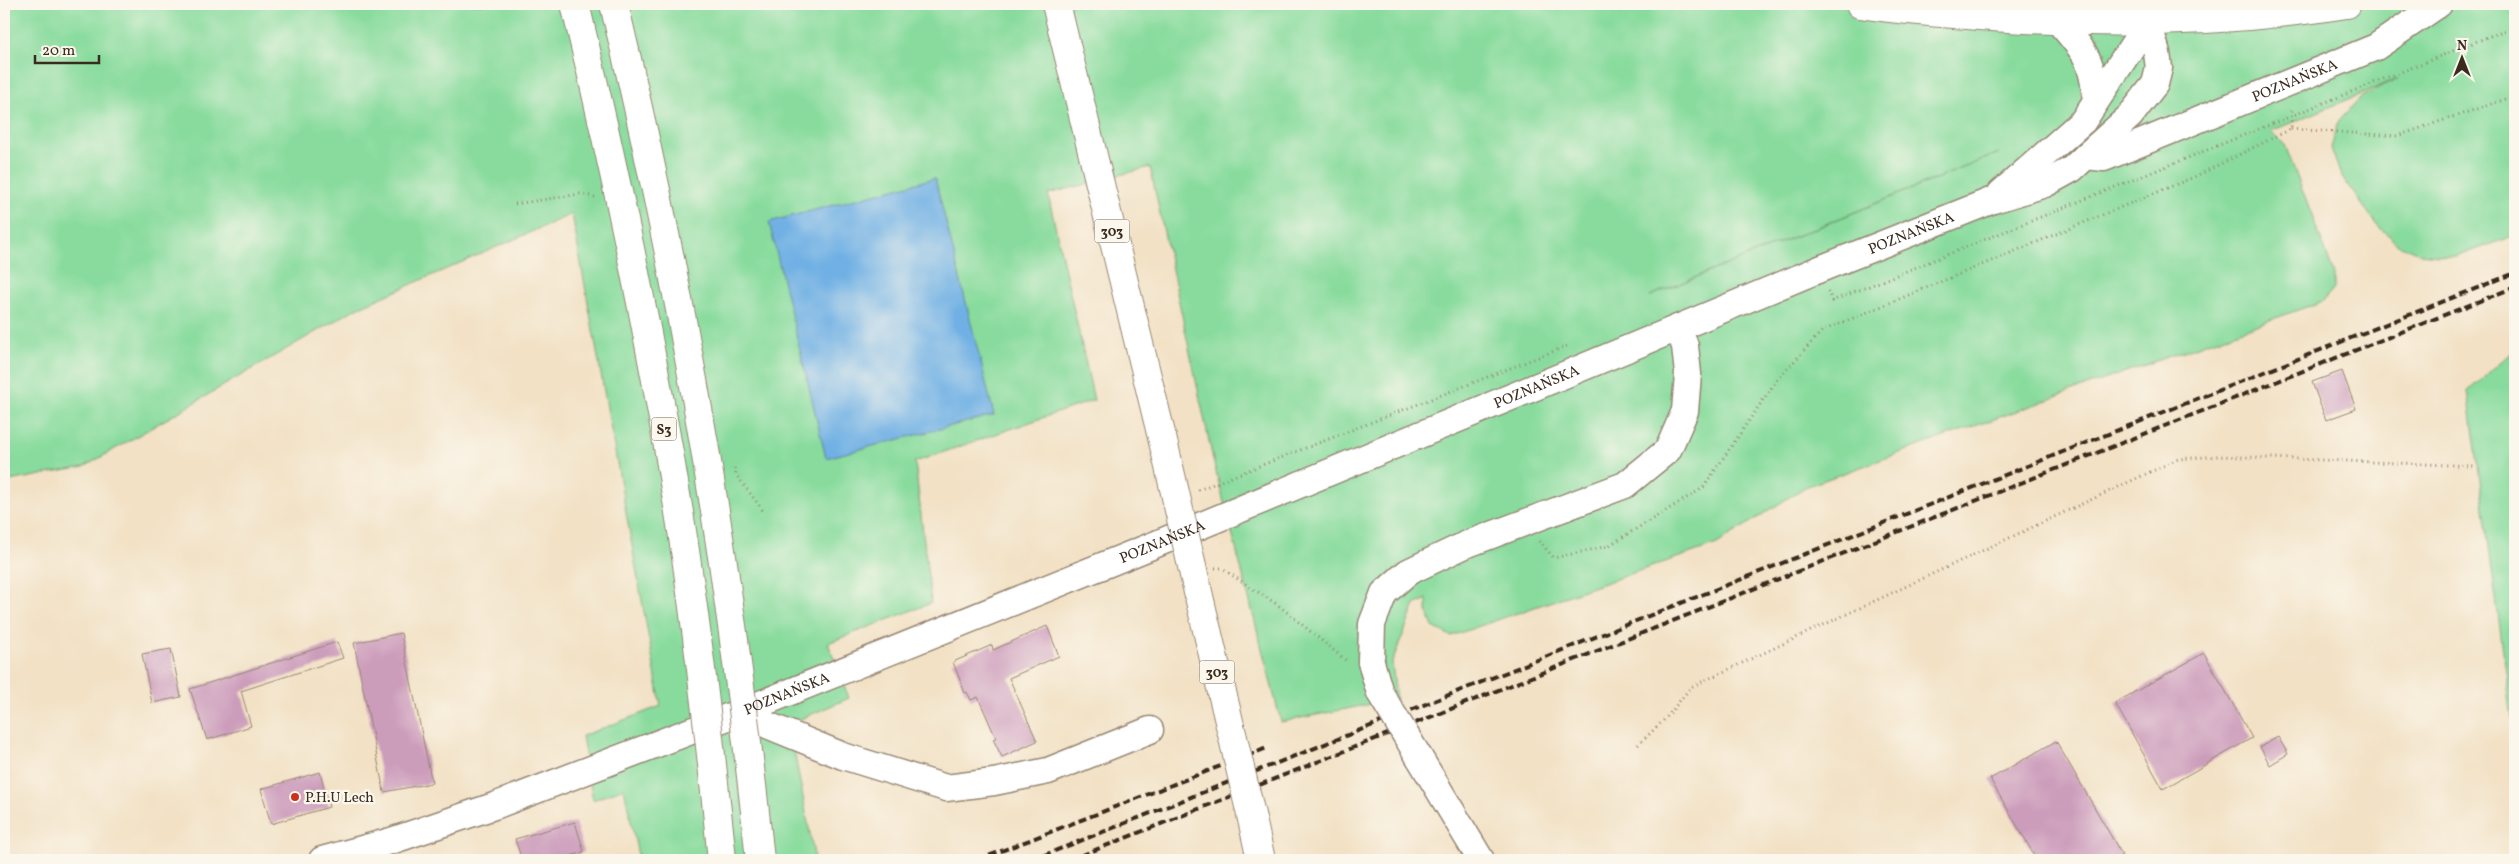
<svg xmlns="http://www.w3.org/2000/svg" width="2519" height="864" font-family="Vollkorn,serif">
	<style>
		.green { fill: #88db9d; stroke: #62825e; fill-rule: evenodd }
		.water { fill: #70b0e4; stroke: #566d81 }
		.building { fill: #cc9cbb }
		.lines { fill: none; stroke-linecap: round; stroke-linejoin: round }
		.minor-casing { stroke: #968672; stroke-width: 29 }
		.major-casing { stroke: #968672; stroke-width: 30 }
		.path { stroke: #968672; stroke-width: 3; stroke-dasharray: 1 4; stroke-linecap: butt }
		.minor { stroke: #fff; stroke-width: 26 }
		.major { stroke: #fff; stroke-width: 28 }
		.rail { stroke: #3b2a1e; stroke-width: 4; stroke-dasharray: 8 4; stroke-linecap: butt }
		.minor-bridge-casing { stroke: #968672; stroke-width: 29; stroke-linecap: butt }
		.major-bridge-casing { stroke: #968672; stroke-width: 30; stroke-linecap: butt }
		.highway-bridge-casing { stroke: #968672; stroke-width: 30; stroke-linecap: butt }
		.minor-bridge { stroke: #fff; stroke-width: 26 }
		.major-bridge { stroke: #fff; stroke-width: 28 }
		.highway-bridge { stroke: #fff; stroke-width: 28 }
		.poi-dot { fill: #c8321e; stroke: #fbf7ec; stroke-width: 2 }
		.labels { text-anchor: middle; stroke-width: 4.5; stroke-linejoin: round; paint-order: stroke }
		.shield { fill: #fbf7ec; stroke: #75685c; stroke-width: 1 }
		.shield-label { font-size: 14px; font-weight: bold; fill: #3b2a1e }
		.street-label { font-size: 15px; fill: #3b2a1e; stroke: #fbf7ec }
		.poi-label { font-size: 15px; fill: #3b2a1e; stroke: #fbf7ec; text-anchor: start }
	</style>
	<rect width="100%" height="100%" fill="#fbf7ec"/>
	<filter id="ink" filterUnits="userSpaceOnUse"><feTurbulence type="fractalNoise" baseFrequency=".02" numOctaves="2"/><feDisplacementMap in="SourceGraphic" scale="10" xChannelSelector="R" yChannelSelector="G"/><feConvolveMatrix kernelMatrix="1 2 1 2 8 2 1 2 1" color-interpolation-filters="sRGB"/></filter>
	<filter id="wash" filterUnits="userSpaceOnUse"><feTurbulence type="fractalNoise" baseFrequency=".0096" numOctaves="4" result="noise"/><feDisplacementMap in="SourceGraphic" scale="20" xChannelSelector="R" yChannelSelector="G"/><feGaussianBlur stdDeviation="1.12" result="paint"/><feColorMatrix in="noise" values="0 0 0 0 0 0 0 0 0 0 0 0 0 0 0 0 0 1.4 0 .05"/><feComposite in="paint" operator="in"/></filter>
	<g filter="url(#wash)">
		<rect width="100%" height="100%" fill="#f2e1c5"/>
		<path class="green" d="M4,4H2515V235L2456,257L2420,253L2396,243L2378,226L2341,176L2331,148L2339,120L2361,97L2398,79L2271,131L2285,145L2334,274V288L2323,301L1805,487L1717,544L1451,636L1433,627L1427,611V599L1415,605L1392,662L1396,699L1281,722L1214,464L1150,167L1048,194L1094,400L915,462L931,603L828,643L849,698L789,724L815,860H639L624,788L593,800L582,736L661,706L572,214L355,309L84,467L4,482ZM1999,153L1655,294L1650,296Z
			M2515,349V740L2468,391Z"/>
		<path class="water" d="M935,178L994,415L826,458L769,222Z"/>
		<g id="blocks">
			<path class="building" d="M2342,371L2356,409L2326,420L2312,382Z
				M1047,626L1059,656L1009,678L1037,741L1002,757L993,739L996,738L978,697L971,700L967,692L965,693L953,662L992,645L993,650Z
				M401,633L432,783L384,792L354,643Z
				M337,642L343,658L241,691L251,726L207,740L190,689Z
				M171,649L181,697L152,703L142,654Z
				M2204,653L2252,738L2163,789L2115,703Z
				M2278,737L2288,754L2270,765L2260,747Z
				M2056,741L2122,855L2113,860H2037L1990,779Z
				M320,772L329,807L271,824L261,789Z
				M575,822L584,852L557,860H522L515,839Z"/>
		</g>
	</g>
	<g filter="url(#ink)">
		<use href="#blocks" fill-opacity="0" stroke="#968672" stroke-width="1"/>
		<g class="lines">
			<defs>
				<g id="minor">
					<path d="M2057,20C2085,52 2092,57 2096,100"/>
					<path id="s1" d="M2086,156L2104,158L2376,47L2439,4"/>
					<path d="M2001,193L2083,121L2148,22"/>
					<path d="M1371,662L1372,624L1384,593L1408,572L1465,545L1625,485L1668,450L1685,411L1688,374L1685,346L1678,328"/>
					<path d="M738,713L843,756L946,788L994,782L1048,771L1150,730"/>
					<path d="M1419,757L1481,860"/>
					<path id="s2" d="M322,860L391,841L497,805L738,713L1149,547L1820,269L1993,200L2045,184L2072,169L2086,156L2130,116L2155,84L2159,68L2157,53L2148,22"/>
				</g>
				<path id="major" d="M1056,4L1167,458
					M1860,4C1904,11 1948,14 1992,17C2110,25 2230,23 2347,4
					M1201,605L1233,738
					M1252,819L1261,860"/>
			</defs>
			<use href="#minor" class="minor-casing"/>
			<use href="#major" class="major-casing"/>
			<path class="path" d="M2291,129L2397,136L2515,96
				M515,204L580,194L595,197
				M1828,291L1832,301L2515,26
				M734,468L737,476L764,512
				M1198,490L1567,346
				M1539,541L1554,558L1608,546L1703,488L1776,381L1822,331L2194,177L2291,129L2292,107
				M1215,568H1221L1278,605L1348,662
				M1638,745L1666,718L1691,687L2178,459L2218,456L2475,466"/>
			<use href="#minor" class="minor"/>
			<use href="#major" class="major"/>
			<path class="rail" d="M978,860L1267,748
				M1032,860L2515,273
				M1070,860L2515,287"/>
			<defs>
				<path id="minor-bridge" d="M1371,662L1380,693L1419,757"/>
				<path id="major-bridge" d="M1167,458L1201,605
					M1233,738L1252,819"/>
				<path id="highway-bridge" d="M575,4C617,178 654,354 682,531C699,640 711,750 722,860
					M614,4C682,286 731,571 760,860"/>
			</defs>
			<use href="#minor-bridge" class="minor-bridge-casing"/>
			<use href="#major-bridge" class="major-bridge-casing"/>
			<use href="#highway-bridge" class="highway-bridge-casing"/>
			<use href="#minor-bridge" class="minor-bridge"/>
			<use href="#major-bridge" class="major-bridge"/>
			<use href="#highway-bridge" class="highway-bridge"/>
		</g>
	</g>
	<circle class="poi-dot" cx="295" cy="797" r="5"/>
	<g class="labels">
		<g class="shield">
			<rect x="1094.5" y="219.5" width="35" height="23" rx="4"/>
			<rect x="651.5" y="417.5" width="25" height="23" rx="4"/>
			<rect x="1199.5" y="660.5" width="35" height="23" rx="4"/>
		</g>
		<g class="shield-label">
			<text x="1112" y="236">303</text>
			<text x="664" y="434">S3</text>
			<text x="1217" y="677">303</text>
		</g>
		<g class="street-label">
			<text dy="5" stroke="none"><textPath href="#s1" startOffset="224">POZNAŃSKA</textPath></text>
			<text dy="5" stroke="none"><textPath href="#s2" startOffset="1709">POZNAŃSKA</textPath></text>
			<text dy="5" stroke="none"><textPath href="#s2" startOffset="1304">POZNAŃSKA</textPath></text>
			<text dy="5" stroke="none"><textPath href="#s2" startOffset="899">POZNAŃSKA</textPath></text>
			<text dy="5" stroke="none"><textPath href="#s2" startOffset="494">POZNAŃSKA</textPath></text>
		</g>
		<g class="poi-label">
			<text x="305" y="802">P.H.U Lech</text>
		</g>
	</g>
	<rect width="2519" height="864" fill="none" stroke="#fbf7ec" stroke-width="20"/>
	<g transform="translate(2462 58)" stroke="#fbf7ec" stroke-width="4" paint-order="stroke">
	<path d="M0-4L9 19L0 12L-9 19Z" fill="#3b2a1e"/>
	<text y="-8" font-size="14" font-weight="bold" text-anchor="middle" fill="#3b2a1e">N</text>
	</g>
	<path d="M35 55v8h64v-8" fill="none" stroke="#3b2a1e" stroke-width="2.5"/>
	<text x="42" y="55" font-size="15" fill="#3b2a1e" stroke="#fbf7ec" stroke-width="4" paint-order="stroke">20 m</text>
</svg>
